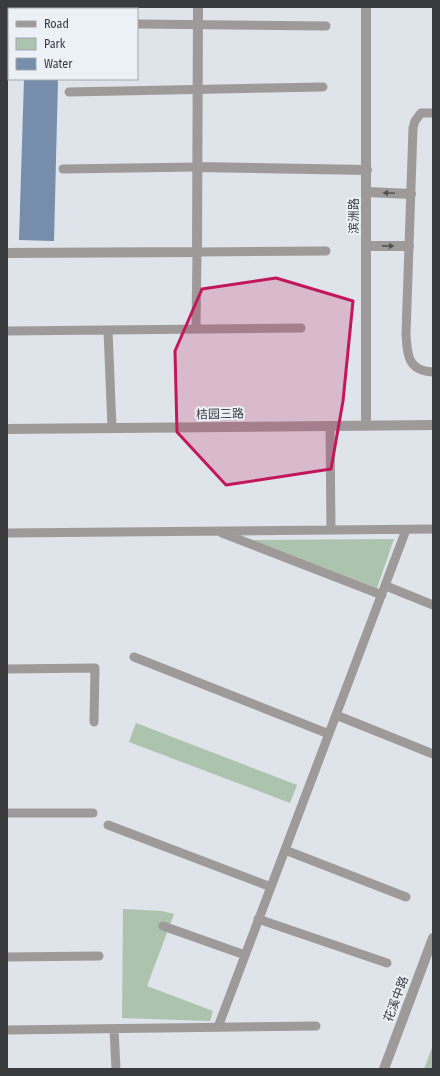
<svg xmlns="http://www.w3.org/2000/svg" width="440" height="1076" font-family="'Fira Sans Condensed','Noto Sans SC',sans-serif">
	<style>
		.green { fill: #acc3ae }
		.water { fill: #768dac }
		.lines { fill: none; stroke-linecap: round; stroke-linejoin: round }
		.service { stroke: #9e9a99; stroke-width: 9 }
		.minor { stroke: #9e9a99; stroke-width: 10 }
		.tertiary { stroke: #9e9a99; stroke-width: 10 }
		.oneway { fill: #525355 }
		.marked { fill: #c2185b; fill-opacity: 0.2; stroke: #c2185b; stroke-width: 3; stroke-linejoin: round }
		.labels { text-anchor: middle; stroke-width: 4; stroke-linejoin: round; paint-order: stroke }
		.street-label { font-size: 12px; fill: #393b3e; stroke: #ecf0f7 }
	</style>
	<rect width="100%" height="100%" fill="#dfe3ea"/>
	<path class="green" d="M394,539L377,588L252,540Z
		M136,723L297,785L290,803L129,742Z
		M123,909L162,911L174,914L147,986L213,1011L210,1021L122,1018Z
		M433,1045V1069H424Z"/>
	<path class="water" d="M26,7H60V9H26Z
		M24,79H58L54,241L19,240Z"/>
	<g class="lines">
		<path class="service" d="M137,24L326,26
			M69,92L323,87
			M433,113H421L415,121L413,128L406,334C407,355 408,371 433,372
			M63,169L197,167
			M196,329L197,252L326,251
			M108,330L112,428
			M7,331L301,328
			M330,426L331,530
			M7,533L433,529
			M222,533L382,595
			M386,586L433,605
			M134,657L329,734
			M7,669L95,668L94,722
			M336,715L433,754
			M7,813H93
			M108,825L271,887
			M285,850L406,897
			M258,919L387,963
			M163,926L245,955
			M7,957L99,956
			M218,1027L406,530
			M114,1029L116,1069
			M7,1030L316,1026"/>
		<path class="minor" d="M197,167L367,170
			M367,192L411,194
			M367,246H409
			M7,253L197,252L198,7"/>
		<path class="tertiary" d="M366,7V426
			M7,429L433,425
			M384,1069L433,938"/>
	</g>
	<defs><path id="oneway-solid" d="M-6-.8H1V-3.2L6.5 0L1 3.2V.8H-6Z"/></defs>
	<g class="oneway">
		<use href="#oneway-solid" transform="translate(389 193) rotate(-178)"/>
		<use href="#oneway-solid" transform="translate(388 246) rotate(1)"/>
	</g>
	<path class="marked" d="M276,278L353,301L343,401L331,469L226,485L177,432L175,351L202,289Z"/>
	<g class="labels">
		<g class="street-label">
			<text transform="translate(354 216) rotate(-90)" y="4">滨洲路</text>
			<text transform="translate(220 414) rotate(-1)" y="4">桔园三路</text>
			<text transform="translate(396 999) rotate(-69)" y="4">花溪中路</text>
		</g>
	</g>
	<rect width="440" height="1076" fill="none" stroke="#393b3e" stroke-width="16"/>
	<rect x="8" y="8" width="130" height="72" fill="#ecf0f7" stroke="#a4a8ad"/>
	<rect x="16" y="21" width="20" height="6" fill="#9e9a99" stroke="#a4a8ad"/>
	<text x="44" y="28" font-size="12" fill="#393b3e">Road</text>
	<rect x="16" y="38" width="20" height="12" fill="#acc3ae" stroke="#a4a8ad"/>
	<text x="44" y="48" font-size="12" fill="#393b3e">Park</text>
	<rect x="16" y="58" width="20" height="12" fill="#768dac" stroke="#a4a8ad"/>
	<text x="44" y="68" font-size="12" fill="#393b3e">Water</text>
</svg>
